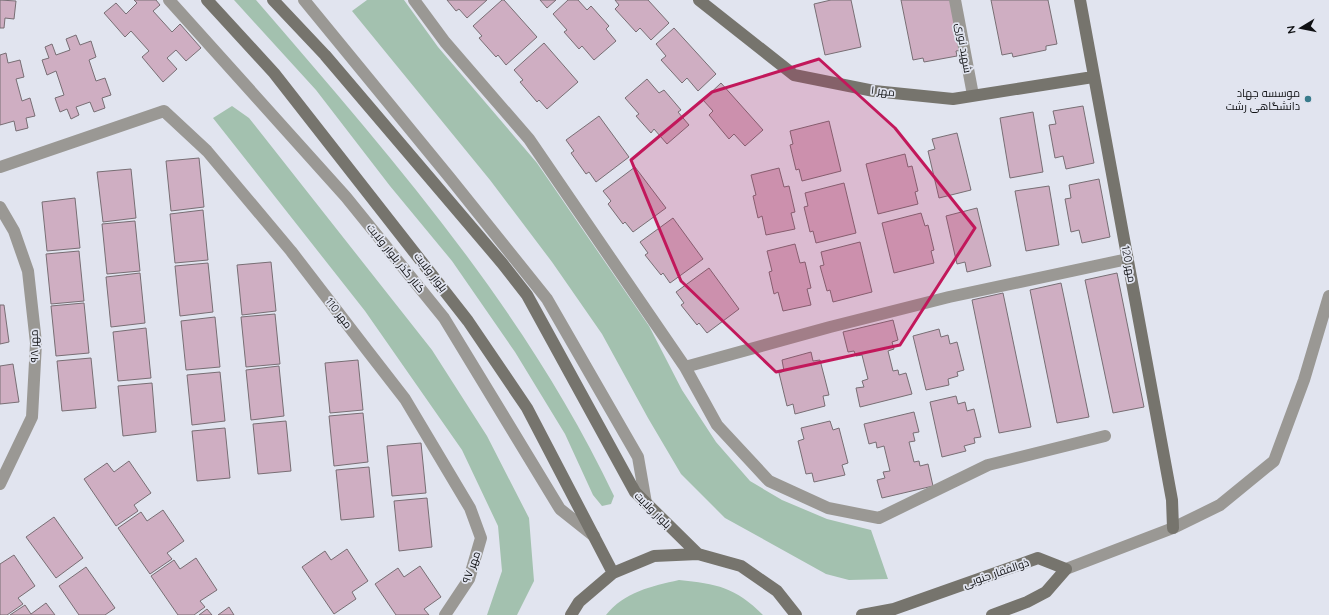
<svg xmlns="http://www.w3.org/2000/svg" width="1329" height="615" font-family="Quicksand,Cairo,sans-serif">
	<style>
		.green { fill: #a3c1af }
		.building { fill: #cfaec2; stroke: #786e74 }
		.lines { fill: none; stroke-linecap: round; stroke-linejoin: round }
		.street { stroke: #9a9894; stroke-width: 12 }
		.secondary { stroke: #76746d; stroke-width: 12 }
		.marked { fill: #c2185b; fill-opacity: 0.2; stroke: #c2185b; stroke-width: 3; stroke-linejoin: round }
		.poi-dot { fill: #387b8c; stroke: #e1e4ef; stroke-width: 1.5 }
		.labels { text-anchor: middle; stroke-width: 3.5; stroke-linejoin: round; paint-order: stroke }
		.street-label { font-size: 11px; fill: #101114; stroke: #e1e4ef }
		.poi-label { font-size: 11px; fill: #101114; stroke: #e1e4ef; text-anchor: end }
	</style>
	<rect width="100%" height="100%" fill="#e1e4ef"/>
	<path class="green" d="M234,0H256C389,154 526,310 614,496L611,504L602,506L593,495L565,434L515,352L452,261L390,186L316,90Z
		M367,0H404L438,47L537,163L649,326L682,390L716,442L750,481L782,500L827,519L871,530L888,579L849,580L826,574L725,518L681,474L648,418L602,334L552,262L490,180L352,11Z
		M232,106L249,118L432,350L487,436L529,518L534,581L517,615H487L502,571L498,526L462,450L365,311L213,118Z
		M679,580C717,584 735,587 763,615H606C624,592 652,586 679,580Z"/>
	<path class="building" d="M0,0L16,1L14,19L5,18L4,28H0Z
		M134,0H156L160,5L153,11L172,32L180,24L201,48L186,61L176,50L167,58L177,69L163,82L142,57L149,51L131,31L125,37L104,13L116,3L126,14L137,3Z
		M447,0H487L467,18L459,9L456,11Z
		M502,0H504L537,37L506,65L498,55L496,57L479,38L482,36L473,26Z
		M540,0H556L547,8Z
		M568,0H578L587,10L591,6L609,26L606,29L616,41L594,60L582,46L579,49L564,32L567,30L553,14Z
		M615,0H648L669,23L651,40L640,28L636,32L615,9L619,5Z
		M831,0H851L861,47L825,55L814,4Z
		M901,0H958L968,49L956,51L957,56L924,62L923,58L913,60Z
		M991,0H1048L1057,44L1046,46V50L1013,57L1012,53L1002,55Z
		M674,28L716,74L698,91L687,78L682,83L661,60L666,56L656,44Z
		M76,35L80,45L91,41L96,57L89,60L96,81L105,78L111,95L102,98L105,108L94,112L90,102L76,107L79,115L71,119L67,109L60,112L55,98L64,95L56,71L47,75L42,60L49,58L45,47L52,44L56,55L70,50L66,39Z
		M544,43L578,82L547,109L539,100L537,102L520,82L523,80L514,70Z
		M6,53L8,63L20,60L24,77L16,79L22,101L30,98L35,116L26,118L28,128L16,131L14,121L0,125V55Z
		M647,79L659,93L664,90L681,110L678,112L689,125L667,144L654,129L651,133L636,116L639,114L625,98Z
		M721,83L763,130L745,146L734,134L729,139L709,115L713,111L703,100Z
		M1083,106L1094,163L1066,169L1063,156L1055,158L1049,125L1056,124L1053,111Z
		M1033,112L1043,172L1010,178L1000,118Z
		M599,116L629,157L596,182L589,172L586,174L571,153L574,151L566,140Z
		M829,121L841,171L802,181L799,169L796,170L790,145L793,144L790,131Z
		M957,133L971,190L939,198L928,151L935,149L932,139Z
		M905,154L908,167L912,166L918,191L915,192L918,204L878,214L866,164Z
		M199,158L204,207L171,211L166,161Z
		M635,167L666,208L633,232L625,222L623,224L608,204L611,201L603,191Z
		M779,168L784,187L789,186L795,212L791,213L795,229L766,235L762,216L758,218L753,196L756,195L751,175Z
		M131,169L136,218L103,222L97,172Z
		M1099,179L1110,237L1082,243L1079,230L1071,232L1065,199L1071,198L1069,185Z
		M844,183L856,233L816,243L813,231L810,232L804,207L808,206L805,193Z
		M1049,186L1059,245L1026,251L1015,191Z
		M75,198L80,248L47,251L42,202Z
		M977,208L991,266L967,272L965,262L957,264L946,216Z
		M203,210L208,260L175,263L170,214Z
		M921,213L925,226L928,225L934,250L931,251L934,263L894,273L882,223Z
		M673,218L703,259L670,283L663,273L661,275L645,255L648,253L640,242Z
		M135,221L140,271L107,274L102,224Z
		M860,242L872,292L833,302L830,290L827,291L820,266L824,265L821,252Z
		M795,244L800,263L805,262L811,288L807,289L811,305L783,311L778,292L774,294L769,272L772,271L767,251Z
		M79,251L84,301L51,304L46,254Z
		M271,262L276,311L242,315L237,265Z
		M208,263L213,312L180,316L175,266Z
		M709,268L739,309L707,333L699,323L697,325L681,305L684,303L676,292Z
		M140,273L145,323L111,327L106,277Z
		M1117,273L1144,407L1113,413L1085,280Z
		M1061,283L1089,417L1057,423L1030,290Z
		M1003,293L1031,427L999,433L972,300Z
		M84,303L89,353L56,356L51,306Z
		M0,305H4L9,342L0,344Z
		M275,314L280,364L246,367L241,317Z
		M215,317L220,367L186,370L181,321Z
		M893,320L898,340L892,342L894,349L888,351L893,371L898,370L899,375L906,373L912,394L860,407L856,388L864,387L862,381L868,379L862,355L856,356L854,351L848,352L843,332Z
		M146,328L151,378L118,381L113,332Z
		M939,329L941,337L948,335L950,344L957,342L964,370L957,372L958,376L948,379L949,385L926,390L913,336Z
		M811,352L813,361L820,360L829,395L823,396L825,406L795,414L793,404L787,406L779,373L784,371L782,360Z
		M91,358L96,408L62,411L57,361Z
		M358,360L363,410L330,413L325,363Z
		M13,364L19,402L0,404V366Z
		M279,366L284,416L251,420L246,370Z
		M220,372L225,421L192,425L187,375Z
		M152,383L156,432L123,436L118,386Z
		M956,396L958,404L965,402L967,411L974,409L981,437L974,438L975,443L964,446L966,451L942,457L930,402Z
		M914,412L919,432L913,433L915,441L909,442L914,462L919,461L920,466L928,464L933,486L882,498L877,480L885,478L883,472L890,471L884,446L877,448L876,442L869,444L864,424Z
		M363,413L368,462L334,466L329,416Z
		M286,421L291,471L258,474L253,424Z
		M830,421L833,430L839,428L848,463L842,465L845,475L814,482L812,473L806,474L798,441L804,439L801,428Z
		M225,428L230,478L197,481L192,431Z
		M421,443L426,493L392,496L387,446Z
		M129,461L151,493L134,505L138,511L116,526L84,479L107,463L114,472Z
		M369,467L374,517L341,520L336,470Z
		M427,498L432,547L399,551L394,501Z
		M163,510L184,541L167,553L172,559L150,574L118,528L141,512L147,521Z
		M54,517L83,558L56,578L26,537Z
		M347,549L368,581L352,592L356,599L334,614L302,567L325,551L331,560Z
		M14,555L35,586L18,598L23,604L7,615H0V564Z
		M196,558L217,590L200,601L205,607L194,615H178L151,576L174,560L180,569Z
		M420,566L441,597L424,609L429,615H396L375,584L398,568L404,577Z
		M86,567L115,608L105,615H79L59,586Z
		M46,603L55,615H10L25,605L31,614Z
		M229,607L234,615H218Z
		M207,609L212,615H199Z"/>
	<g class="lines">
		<path class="street" d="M169,0L346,197L444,318L560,509L594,536
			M304,0L450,178L547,299L638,457L646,503
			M414,0L445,42L529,139L685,367L717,425L769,481L828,508L879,518L988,465L1105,436
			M955,0L973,95
			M0,167L164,111L207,151L291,251L367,350L405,399L470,508L481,538L469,579L445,615
			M0,207L14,231L28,271L36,343L32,417L0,484
			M685,367L830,327L949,297L1128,259
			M1066,569L1173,528L1220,505L1274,461L1304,380L1329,296"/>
		<path class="secondary" d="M207,0L274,73L468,321L527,408L613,573
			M273,0L325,55L502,263L527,295L635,492L698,554
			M699,0L794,75L874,91L953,99L1093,77
			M1080,0L1172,500L1173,528
			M571,615L579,602L613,573L654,556L698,554L741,566L777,591L796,615
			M862,615L894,609L1038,558L1066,569L1046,592L1027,602L992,615"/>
	</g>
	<path class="marked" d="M819,59L895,128L975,228L900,345L776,372L681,281L631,160L712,92Z"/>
	<circle class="poi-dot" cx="1308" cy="99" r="4"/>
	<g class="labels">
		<g class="street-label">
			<text transform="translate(964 48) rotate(80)" y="4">شهید نوری</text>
			<text transform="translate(883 91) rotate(7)" y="4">مهر ۱</text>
			<text transform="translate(396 258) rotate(51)" y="4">کنار گذر بلوار ولایت</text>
			<text transform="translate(1129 264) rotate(79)" y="4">مهر 120</text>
			<text transform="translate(431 272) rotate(52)" y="4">بلوار ولایت</text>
			<text transform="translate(339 313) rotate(52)" y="4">مهر 110</text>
			<text transform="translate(34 346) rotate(-91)" y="4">مهر ۹۸</text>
			<text transform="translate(653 510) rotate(45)" y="4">بلوار ولایت</text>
			<text transform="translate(471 567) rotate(-70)" y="4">مهر ۹۷</text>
			<text transform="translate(996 573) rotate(-19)" y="4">ذوالفقار جنوبی</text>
		</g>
		<g class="poi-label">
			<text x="1300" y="97">موسسه جهاد<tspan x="1300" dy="13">دانشگاهی رشت</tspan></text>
		</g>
	</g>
	<g transform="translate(1301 28) rotate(260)" stroke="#e1e4ef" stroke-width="3" paint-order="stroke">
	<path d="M0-3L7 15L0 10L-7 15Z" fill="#101114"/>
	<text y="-6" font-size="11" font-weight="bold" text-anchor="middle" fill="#101114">N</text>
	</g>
</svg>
